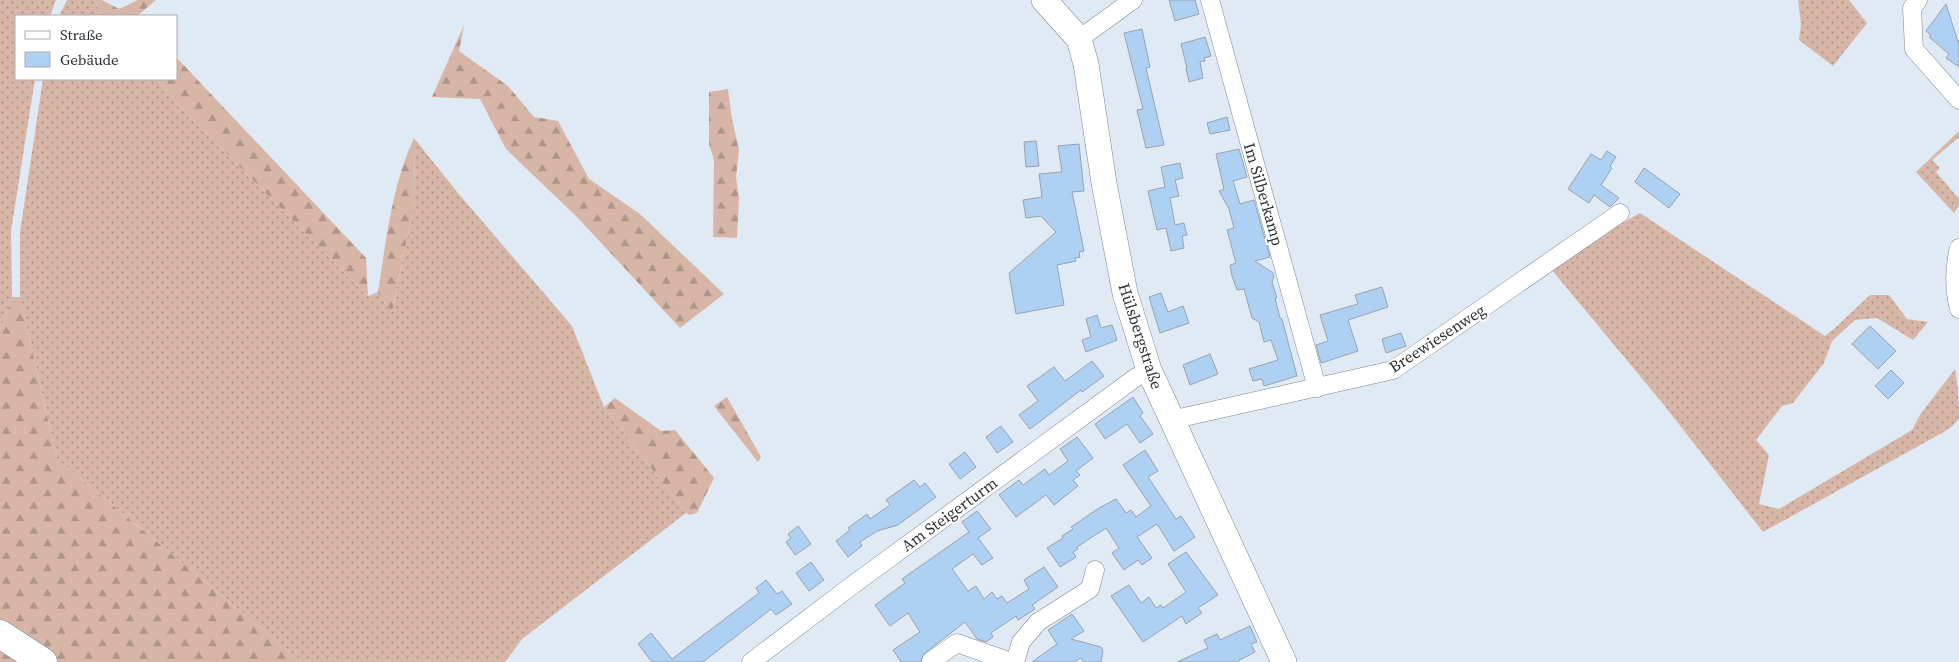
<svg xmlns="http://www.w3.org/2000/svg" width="1959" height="662" font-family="'Source Serif 4',serif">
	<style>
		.grass { fill: url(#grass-dots) }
		.forest { fill: url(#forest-firs) }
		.building { fill: #aed0f3; stroke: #99a2ad }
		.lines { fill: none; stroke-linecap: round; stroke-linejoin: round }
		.street-casing { stroke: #7d8791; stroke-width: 19 }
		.secondary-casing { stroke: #7d8791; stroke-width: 26 }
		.highway-casing { stroke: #7d8791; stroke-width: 29 }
		.street { stroke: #fff; stroke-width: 18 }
		.secondary { stroke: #fff; stroke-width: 25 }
		.highway { stroke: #fff; stroke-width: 28 }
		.labels { text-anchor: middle; stroke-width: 4; stroke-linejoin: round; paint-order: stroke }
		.street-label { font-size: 16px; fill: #2f3337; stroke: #fff }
	</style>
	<defs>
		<pattern id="grass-dots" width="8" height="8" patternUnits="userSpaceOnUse" patternTransform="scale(1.25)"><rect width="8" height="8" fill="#d7b6a7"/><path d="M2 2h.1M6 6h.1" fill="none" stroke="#af9589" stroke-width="1.8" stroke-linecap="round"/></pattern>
		<pattern id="forest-firs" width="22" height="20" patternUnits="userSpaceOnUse" patternTransform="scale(1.25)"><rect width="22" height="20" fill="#d7b6a7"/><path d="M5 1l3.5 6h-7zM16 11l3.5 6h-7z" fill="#af9589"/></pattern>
	</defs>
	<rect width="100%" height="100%" fill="#e0eaf5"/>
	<path class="grass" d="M0,0H56L50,16H16V79H35L11,231L12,297L0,330Z
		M67,0H94L103,16H59Z
		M1798,0H1849L1867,23L1833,66L1799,40L1801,24Z
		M43,79H156L190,117L368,296L378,292L392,312L415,200L414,138L458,193L572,326L604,407L686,513L522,639L505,662H302L57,459L20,297V232Z
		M1959,131V137L1932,160L1940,168L1936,172L1959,199V205L1954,213L1916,172Z
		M1640,213L1825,336L1836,327L1870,295H1889L1907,319L1928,322L1913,340L1877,318L1855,320L1832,341L1824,363L1793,403L1782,406L1756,440L1769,455L1759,504L1779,509L1912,430L1920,415L1955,369C1958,382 1959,404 1959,417C1957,424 1948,429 1942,433L1763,532L1664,405L1551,269L1580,246Z"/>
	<path class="forest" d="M94,0H102L119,9L138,0H156L137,16H103Z
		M464,25L459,51L508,86L534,117L558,121L589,179L640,214L724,294L680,328L578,218L506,149L480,99L432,97Z
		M176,57L366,258L368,296L190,117L156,79H176Z
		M728,89L732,119L739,150L736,177L739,199L737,238L713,237L714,160L709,144V92Z
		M414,138L415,200L392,312L378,292C386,241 392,185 414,138Z
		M12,297H20L57,459L302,662H0V330Z
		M727,397L761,457L758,462L714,406Z
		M615,398L661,431L675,430L714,478L697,513L690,515L686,513L604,407Z"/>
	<path class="building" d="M1169,0H1195L1199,14L1175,21Z
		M1946,4L1958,42L1959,40V67L1946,58L1949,54L1929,37L1931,35L1926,31Z
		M1142,29L1150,67L1146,68L1164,145L1146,148L1137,110L1143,109L1124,33Z
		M1205,37L1211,56L1204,58L1205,61L1200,62L1203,78L1189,82L1186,68H1187L1181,44Z
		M1227,117L1230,130L1210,134L1207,123Z
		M1036,141L1039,166L1026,167L1024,142Z
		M1079,144L1084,191L1072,192L1084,251L1079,252L1080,257L1075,258L1076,261L1057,265L1064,305L1016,314L1009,273L1056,232L1041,216L1026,218L1023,200L1042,197L1039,174L1062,172L1058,146Z
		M1239,149L1247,177L1233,181L1240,204L1254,200L1270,257L1255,261L1273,273L1274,277L1272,282L1277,298H1275L1280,318L1282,319L1297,376L1264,386L1262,379L1253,381L1249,369L1278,360L1271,340L1264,342L1259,322L1252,318L1244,289L1237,290L1232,276L1230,265L1236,263L1227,230L1234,228L1229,209L1219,191L1224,189L1216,154Z
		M1607,151L1616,157L1610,166L1612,168L1601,185L1619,198L1610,207L1594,195L1589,203L1568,189L1591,154L1601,160Z
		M1180,163L1183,178L1175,180L1179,196L1170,198L1175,225L1184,223L1187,235L1182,236L1184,248L1171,251L1166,228L1157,230L1148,191L1165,187L1161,167Z
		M1644,168L1680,194L1669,208L1635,182Z
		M1382,287L1388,307L1348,320L1358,351L1321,363L1316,345L1328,341L1320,315L1358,304L1355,295Z
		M1161,293L1168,312L1183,306L1189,323L1160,333L1149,297Z
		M1097,315L1101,328L1112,325L1117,340L1086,352L1082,340L1091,337L1086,319Z
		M1870,326L1896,351L1878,369L1852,344Z
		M1401,333L1406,346L1386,353L1382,339Z
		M1210,354L1218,374L1190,385L1183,365Z
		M1092,361L1104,376L1082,392L1081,390L1030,429L1019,415L1038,401L1027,386L1054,367L1065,381Z
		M1891,370L1904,383L1888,399L1875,386Z
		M1133,397L1143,413L1140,416L1153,434L1140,443L1127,424L1105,439L1095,424Z
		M1001,426L1013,442L997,453L986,437Z
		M1077,437L1093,458L1076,471L1080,475L1073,480L1078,486L1054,505L1046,495L1016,517L999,495L1019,480L1023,485L1045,469L1049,475L1068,461L1060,449Z
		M1145,450L1158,471L1148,477L1176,519L1181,516L1195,537L1174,551L1157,524L1137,537L1152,558L1142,565L1138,560L1124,570L1112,553L1119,548L1106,528L1077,547L1078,549L1073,552L1076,557L1060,567L1047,548L1063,538L1062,536L1073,529L1071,527L1099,508L1116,499L1126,513L1131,510L1136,517L1151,506L1123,465Z
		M965,452L976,467L960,479L949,464Z
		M914,480L920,487L925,483L936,497L898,525L877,531L860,542L862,546L848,557L836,541L850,530L848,528L867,514L870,519L890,505L886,500Z
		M977,511L991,529L978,538L993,558L982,565L973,554L952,569L968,591L976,586L984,599L992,592L997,599L1002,596L1007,603L1029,589L1024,580L1044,567L1058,587L1032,605L1035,609L1018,620L1016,616L991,633L993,637L986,642L977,639L965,622L925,653L920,662H901L893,650L920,632L908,613L890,626L875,605L905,583L902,579L969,532L962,522Z
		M798,526L811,544L795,555L786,542L791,538L788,534Z
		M1186,552L1218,595L1198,608L1202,613L1186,624L1182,616L1143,642L1111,596L1129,585L1141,603L1149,597L1156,608L1161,605L1163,608L1186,592L1168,564Z
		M811,562L824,580L809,591L796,573Z
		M766,580L777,594L782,591L792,604L776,615L771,609L703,662H652L638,644L651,633L672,659L759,593L756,588Z
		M1072,614L1084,631L1071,639L1101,647L1103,651L1101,662H1083L1081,658L1074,662H1032L1057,644L1048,630Z
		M1250,626L1257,642L1251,644L1255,652L1236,662H1177L1208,648L1204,640L1217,634L1220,640Z"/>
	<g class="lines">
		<defs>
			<path id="street" d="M1210,0L1317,388
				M1918,0L1912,8L1914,49L1959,100
				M1079,39L1133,0
				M1959,248C1954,268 1954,289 1959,309
				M1171,420L1393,370L1620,213
				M931,661L957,643L1011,662
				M751,662L850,587L1135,378L1149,370
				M1015,662L1021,642L1038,622L1090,589L1095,570"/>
			<path id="secondary" d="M1044,0L1079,39L1086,64L1104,183L1125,293L1149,370L1284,662"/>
			<path id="highway" d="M0,634L43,662"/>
		</defs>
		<use href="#street" class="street-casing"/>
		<use href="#secondary" class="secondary-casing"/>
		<use href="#highway" class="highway-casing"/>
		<use href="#street" class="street"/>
		<use href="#secondary" class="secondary"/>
		<use href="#highway" class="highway"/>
	</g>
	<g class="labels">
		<g class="street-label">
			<text transform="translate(1264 194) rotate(74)" y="6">Im Silberkamp</text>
			<text transform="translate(1141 336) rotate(72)" y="6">Hülsbergstraße</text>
			<text transform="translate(1437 338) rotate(-33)" y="6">Breewiesenweg</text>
			<text transform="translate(949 514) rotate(-36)" y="6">Am Steigerturm</text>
		</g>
	</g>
	<rect x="15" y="15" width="162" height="65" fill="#ffffff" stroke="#acadaf"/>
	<rect x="25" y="31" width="25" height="8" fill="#ffffff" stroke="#acadaf"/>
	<text x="60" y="40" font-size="15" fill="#2f3337">Straße</text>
	<rect x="25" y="52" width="25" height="15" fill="#aed0f3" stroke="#acadaf"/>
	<text x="60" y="65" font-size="15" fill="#2f3337">Gebäude</text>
</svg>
